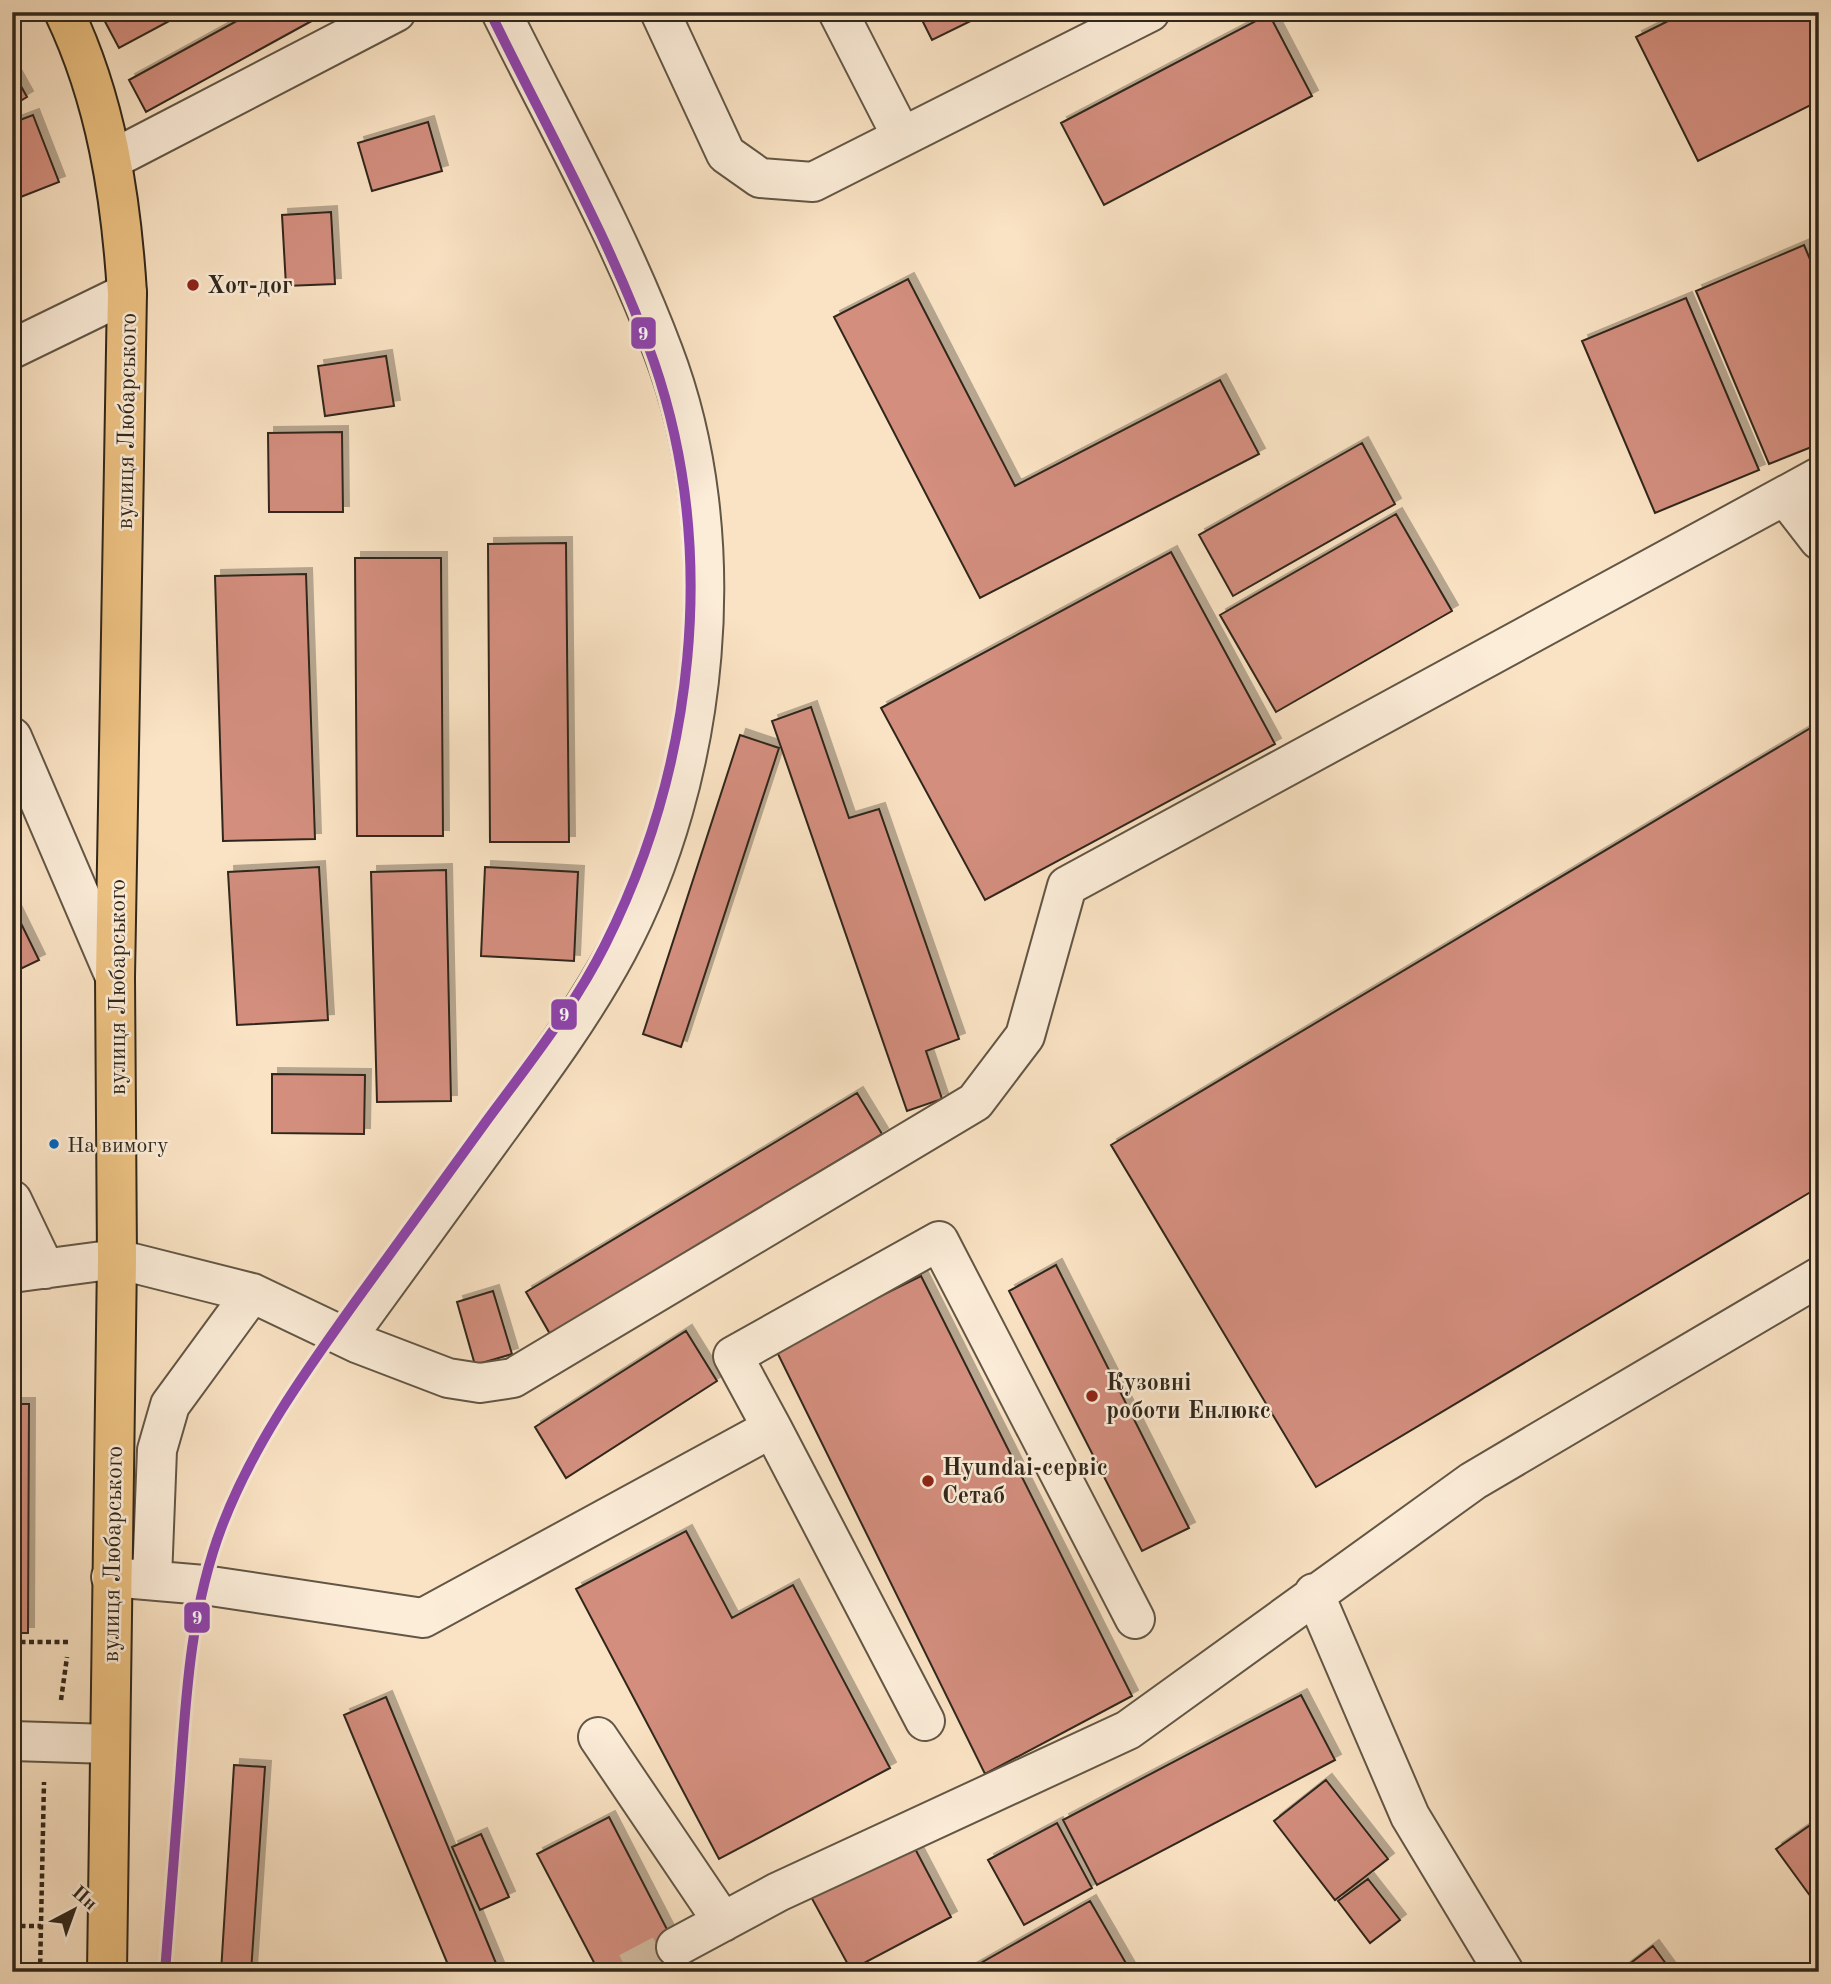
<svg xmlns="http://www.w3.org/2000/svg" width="1831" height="1984" font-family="'Old Standard TT',serif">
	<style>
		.building { fill: #d38e7e; stroke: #30271b; stroke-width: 2; filter: url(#shadow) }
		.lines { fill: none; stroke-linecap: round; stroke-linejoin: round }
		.minor-tunnel { stroke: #d2bda2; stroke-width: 38; stroke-dasharray: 38 19; stroke-linecap: butt }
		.minor-casing { stroke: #625645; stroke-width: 42 }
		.major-casing { stroke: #30271b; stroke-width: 42 }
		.path { stroke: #30271b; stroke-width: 4.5; stroke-dasharray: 5 3.5; stroke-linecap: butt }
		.minor { stroke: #fcedd9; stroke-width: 38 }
		.major { stroke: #edc282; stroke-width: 38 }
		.tram-1-casing { stroke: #fcedd9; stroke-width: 16 }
		.tram-1 { stroke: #8e44ad; stroke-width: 10 }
		.poi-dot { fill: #8f2418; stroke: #fcedd9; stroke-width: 2.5 }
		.bus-dot { fill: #0065bd; stroke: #fcedd9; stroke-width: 2.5 }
		.labels { text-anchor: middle; stroke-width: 5; stroke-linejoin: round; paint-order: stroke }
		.bus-label { font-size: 22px; fill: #30271b; stroke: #fcedd9; text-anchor: start }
		.poi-label { font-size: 24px; font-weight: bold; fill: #30271b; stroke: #fcedd9; text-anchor: start }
		.street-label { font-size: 24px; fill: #30271b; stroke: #fcedd9 }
		.line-badge { stroke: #fcedd9; stroke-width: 2.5 }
		.badge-label { font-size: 19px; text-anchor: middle; font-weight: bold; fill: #fff }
	</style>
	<defs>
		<filter id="shadow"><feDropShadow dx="6" dy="-6" stdDeviation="0" flood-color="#0004"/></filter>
	</defs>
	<rect width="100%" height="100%" fill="#fae3c4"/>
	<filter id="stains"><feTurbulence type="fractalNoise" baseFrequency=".00286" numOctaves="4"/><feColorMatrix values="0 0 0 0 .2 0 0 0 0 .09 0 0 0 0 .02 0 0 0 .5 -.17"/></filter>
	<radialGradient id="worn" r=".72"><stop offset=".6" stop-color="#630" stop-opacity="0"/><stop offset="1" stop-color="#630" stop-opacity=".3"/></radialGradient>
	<path class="building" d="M104,12H186L119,48L101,14Z
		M253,12H328L146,112L129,80Z
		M918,12H989L932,40Z
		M1686,12H1819V101L1698,161L1636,37Z
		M1269,14L1312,96L1104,205L1061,123Z
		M12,70L27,97L12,106Z
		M33,115L59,182L13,200L12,123Z
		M428,122L442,171L372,191L358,143Z
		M331,212L335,284L286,286L282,215Z
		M1804,245L1819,281V444L1769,464L1696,291Z
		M908,279L1015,486L1220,380L1259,454L980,598L834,317Z
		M1686,298L1759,470L1655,513L1582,341Z
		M386,356L394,406L325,416L318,366Z
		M342,432L343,512H269L268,433Z
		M1362,443L1395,504L1233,596L1199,535Z
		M1396,514L1452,611L1276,712L1220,615Z
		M566,543L569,842H490L488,544Z
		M1171,552L1275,744L985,900L881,708Z
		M355,558H441L443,836H357Z
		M306,574L315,839L223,841L215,576Z
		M811,707L849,818L879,809L959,1039L926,1051L942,1099L907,1111L772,721Z
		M1819,723V1187L1316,1487L1111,1145Z
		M740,735L779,748L681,1047L643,1034Z
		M319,867L328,1020L237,1025L228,872Z
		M485,867L578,872L574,961L481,956Z
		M446,870L451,1101L377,1102L371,872Z
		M12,905L39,960L12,973Z
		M272,1074L365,1075L364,1134L272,1133Z
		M857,1093L882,1134L550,1334L526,1292Z
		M1056,1265L1189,1528L1142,1551L1009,1291Z
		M921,1276L1132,1696L985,1774L775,1348Z
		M493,1291L512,1354L475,1365L457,1302Z
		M686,1331L717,1381L566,1478L535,1427Z
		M12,1404H29L28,1633H12Z
		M686,1531L732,1618L793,1585L890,1768L719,1859L576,1589Z
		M1301,1695L1335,1760L1097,1885L1063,1820Z
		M386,1697L498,1968L489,1972H451L344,1715Z
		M234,1765L265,1767L251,1972H221Z
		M1326,1780L1388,1859L1335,1900L1274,1821Z
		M609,1817L689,1972H599L537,1854Z
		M1819,1819V1908L1776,1849Z
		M1057,1823L1092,1888L1024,1925L988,1860Z
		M481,1834L509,1897L480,1910L452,1847Z
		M911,1841L951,1917L851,1970L810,1895Z
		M1368,1879L1400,1920L1370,1943L1338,1901Z
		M1090,1901L1131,1972H965Z
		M1653,1946L1672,1972H1619Z"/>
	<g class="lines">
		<path class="minor-tunnel" d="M628,1972L676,1947"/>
		<defs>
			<path id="minor" d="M660,12L726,154L760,178L813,182L1150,12
				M838,12L902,137
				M113,159L396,12
				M12,349L127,293
				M1785,496L1819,540
				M12,737L115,977
				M12,1200L45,1269
				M12,1273L117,1259L252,1293L359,1344L448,1378L480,1383L513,1378L975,1102L1025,1036L1067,886L1819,477
				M347,1337C396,1269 445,1202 494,1135C538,1075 582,1016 617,951C710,777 734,536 663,351C619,234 556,123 501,12
				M772,1428L733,1356L939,1241L1135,1619
				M111,1577L204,1585L423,1618L772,1428L925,1721
				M152,1579L157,1450L170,1405L252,1293
				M1314,1593L1410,1816L1504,1972
				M598,1737L723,1922
				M12,1741L110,1744
				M676,1947L778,1892L1128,1730L1473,1481L1819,1277"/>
			<path id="major" d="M64,12C106,100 121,196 127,293L115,977L117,1259L107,1972"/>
		</defs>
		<use href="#minor" class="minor-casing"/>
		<use href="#major" class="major-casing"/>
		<path class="path" d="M12,1642H71
			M61,1700L67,1657
			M12,1926H41
			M40,1972L44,1782"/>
		<use href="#minor" class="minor"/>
		<use href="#major" class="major"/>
		<defs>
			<path id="tram-1" d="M165,1972C170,1908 175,1843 180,1779C186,1694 191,1607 222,1526C253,1445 303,1375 353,1305C397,1244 441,1183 485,1123C527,1066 573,1009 605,945C694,768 719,552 654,362C613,244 545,125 490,12"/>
		</defs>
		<use href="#tram-1" class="tram-1-casing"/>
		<use href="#tram-1" class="tram-1"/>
	</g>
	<g class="poi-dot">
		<circle cx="193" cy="285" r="7"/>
		<circle cx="1092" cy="1396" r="7"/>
		<circle cx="928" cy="1481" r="7"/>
	</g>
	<circle class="bus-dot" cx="54" cy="1144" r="6"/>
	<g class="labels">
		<g class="bus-label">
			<text x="67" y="1152">На вимогу</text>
		</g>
		<g class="poi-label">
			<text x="207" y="293">Хот-дог</text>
			<text x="1106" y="1390">Кузовні<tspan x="1106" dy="28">роботи Енлюкс</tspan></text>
			<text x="942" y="1475">Hyundai-сервіс<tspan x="942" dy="28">Сетаб</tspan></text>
		</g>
		<g class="street-label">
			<text transform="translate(126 421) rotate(-89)" y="8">вулиця Любарського</text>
			<text transform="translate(117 987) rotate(-90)" y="8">вулиця Любарського</text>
			<text transform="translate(112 1554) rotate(-89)" y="8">вулиця Любарського</text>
		</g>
	</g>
	<g class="line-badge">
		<rect x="630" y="316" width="27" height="34" rx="7" fill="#8e44ad"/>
		<rect x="550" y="998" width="28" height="33" rx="7" fill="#8e44ad"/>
		<rect x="183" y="1601" width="28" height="33" rx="7" fill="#8e44ad"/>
	</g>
	<g class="badge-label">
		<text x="643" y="340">9</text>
		<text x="564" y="1021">9</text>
		<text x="197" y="1624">9</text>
	</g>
	<rect width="1831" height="1984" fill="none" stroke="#fae3c4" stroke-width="42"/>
	<rect x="14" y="14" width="1803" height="1956" fill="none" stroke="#30271b" stroke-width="3.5"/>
	<rect x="21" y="21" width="1789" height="1942" fill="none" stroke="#30271b" stroke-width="2"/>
	<g transform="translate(74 1910) rotate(41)" stroke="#fcedd9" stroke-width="5" paint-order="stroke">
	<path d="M0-5L12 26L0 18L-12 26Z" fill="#30271b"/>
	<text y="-10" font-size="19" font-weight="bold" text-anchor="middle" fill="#30271b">Пн</text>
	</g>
	<rect width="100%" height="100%" filter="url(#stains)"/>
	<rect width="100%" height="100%" fill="url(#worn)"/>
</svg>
